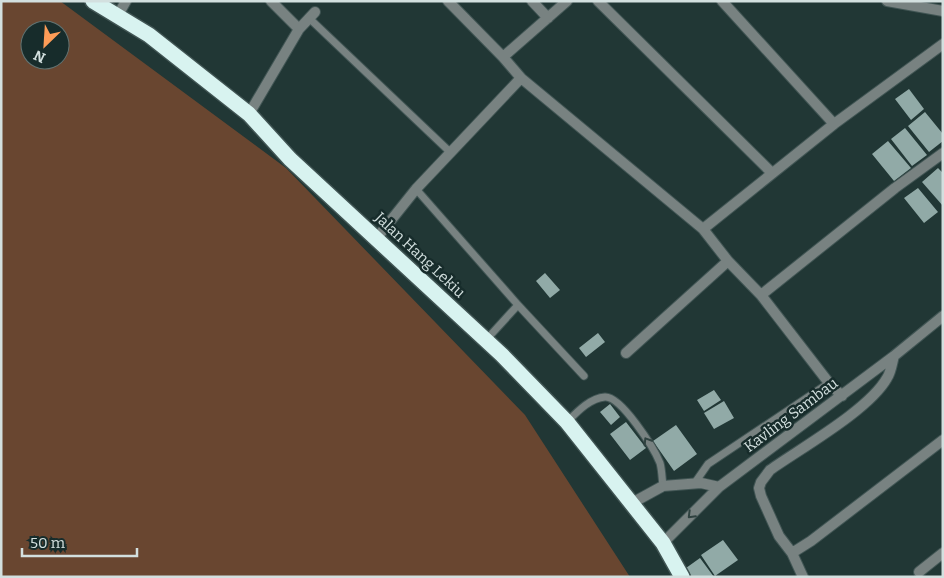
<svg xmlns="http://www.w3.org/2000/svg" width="944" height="578" font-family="Bitter,serif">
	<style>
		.green { fill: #694630; fill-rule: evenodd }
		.building { fill: #91aaa7 }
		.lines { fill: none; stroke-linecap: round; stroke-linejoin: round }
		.lane-casing { stroke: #415554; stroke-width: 9 }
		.street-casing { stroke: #415554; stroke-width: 12 }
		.highway-casing { stroke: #415554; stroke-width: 18 }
		.lane { stroke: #788281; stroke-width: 7 }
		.street { stroke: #788281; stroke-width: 10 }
		.highway { stroke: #d8f3f0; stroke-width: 15 }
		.oneway { stroke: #2f4240 }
		.labels { text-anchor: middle; stroke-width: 5; stroke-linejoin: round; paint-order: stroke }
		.street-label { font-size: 15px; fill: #d3e0df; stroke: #172c2b }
	</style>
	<rect width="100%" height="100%" fill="#213735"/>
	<path class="green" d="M1,1H60L286,168L525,415L630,577H1ZM30,30H60V60H30Z"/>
	<path class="building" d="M909,89L924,109L911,120L895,99Z
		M925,112L943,134V141L929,152L908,126Z
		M905,128L927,155L912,166L891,139Z
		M888,141L911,168L894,181L872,154Z
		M938,168L943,173V206L922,182Z
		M918,188L938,212L924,223L904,198Z
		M545,273L560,290L550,298L536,281Z
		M598,333L605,342L586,357L579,348Z
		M714,390L721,400L704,411L697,400Z
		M724,401L734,418L714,429L704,413Z
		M610,404L620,417L611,425L600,412Z
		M626,422L646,448L630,460L610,434Z
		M676,425L697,454L674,471L653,441Z
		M723,540L738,560L715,576L701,555Z
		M700,558L714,577H692L686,568Z"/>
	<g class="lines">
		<defs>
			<path id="lane" d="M310,19L450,152
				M416,189L518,305L584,376
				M486,340L518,305
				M567,422C577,412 590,398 605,397C621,396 654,448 660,463C662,470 662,479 663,486
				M694,484L708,464L829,383"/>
			<path id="street" d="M271,1L299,29
				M448,1L503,57L521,78L703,229L728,261L761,295L829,383L842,396
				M532,1L548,18
				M598,1L772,173
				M722,1L834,124
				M887,1L943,11
				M118,15L126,1
				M503,57L567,1
				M249,114L299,29L315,12
				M703,229L834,124L943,44
				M376,239L416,189L521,78
				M761,295L895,188L943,153
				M626,353L728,261
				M632,503L663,486L701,483L719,487
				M663,543L719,487L894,356L943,316
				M792,553L811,541L943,440
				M919,572L943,553
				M803,577L792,553L779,536L761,496L759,488L761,482L770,470C801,448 869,410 887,378C891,372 892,363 894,356"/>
			<path id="highway" d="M93,1L149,35L249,114L290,159L502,355L567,422L663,543L682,577"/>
		</defs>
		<use href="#lane" class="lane-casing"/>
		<use href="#street" class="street-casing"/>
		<use href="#highway" class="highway-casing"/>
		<use href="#lane" class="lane"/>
		<use href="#street" class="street"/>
		<use href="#highway" class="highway"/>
	</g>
	<defs><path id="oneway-chevron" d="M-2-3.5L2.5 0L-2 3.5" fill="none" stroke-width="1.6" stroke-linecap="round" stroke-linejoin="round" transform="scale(1.25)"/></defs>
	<g class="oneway">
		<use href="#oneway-chevron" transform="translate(647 441) rotate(-122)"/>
		<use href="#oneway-chevron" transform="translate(691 515) rotate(135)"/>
	</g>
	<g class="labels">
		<g class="street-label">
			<text transform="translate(420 255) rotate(43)" y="5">Jalan Hang Lekiu</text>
			<text transform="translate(791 415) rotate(-37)" y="5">Kavling Sambau</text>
		</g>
	</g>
	<rect width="944" height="578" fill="none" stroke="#d3e0df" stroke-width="5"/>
	<g transform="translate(45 45) rotate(205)"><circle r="24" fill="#172c2b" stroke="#627473"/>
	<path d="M0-4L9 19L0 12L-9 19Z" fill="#fd9c57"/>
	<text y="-8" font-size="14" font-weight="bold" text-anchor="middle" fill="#d3e0df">N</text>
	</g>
	<path d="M22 548v8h115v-8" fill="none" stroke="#d3e0df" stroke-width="2.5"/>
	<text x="30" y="548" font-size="15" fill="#d3e0df" stroke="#172c2b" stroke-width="4" paint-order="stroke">50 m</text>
</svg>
